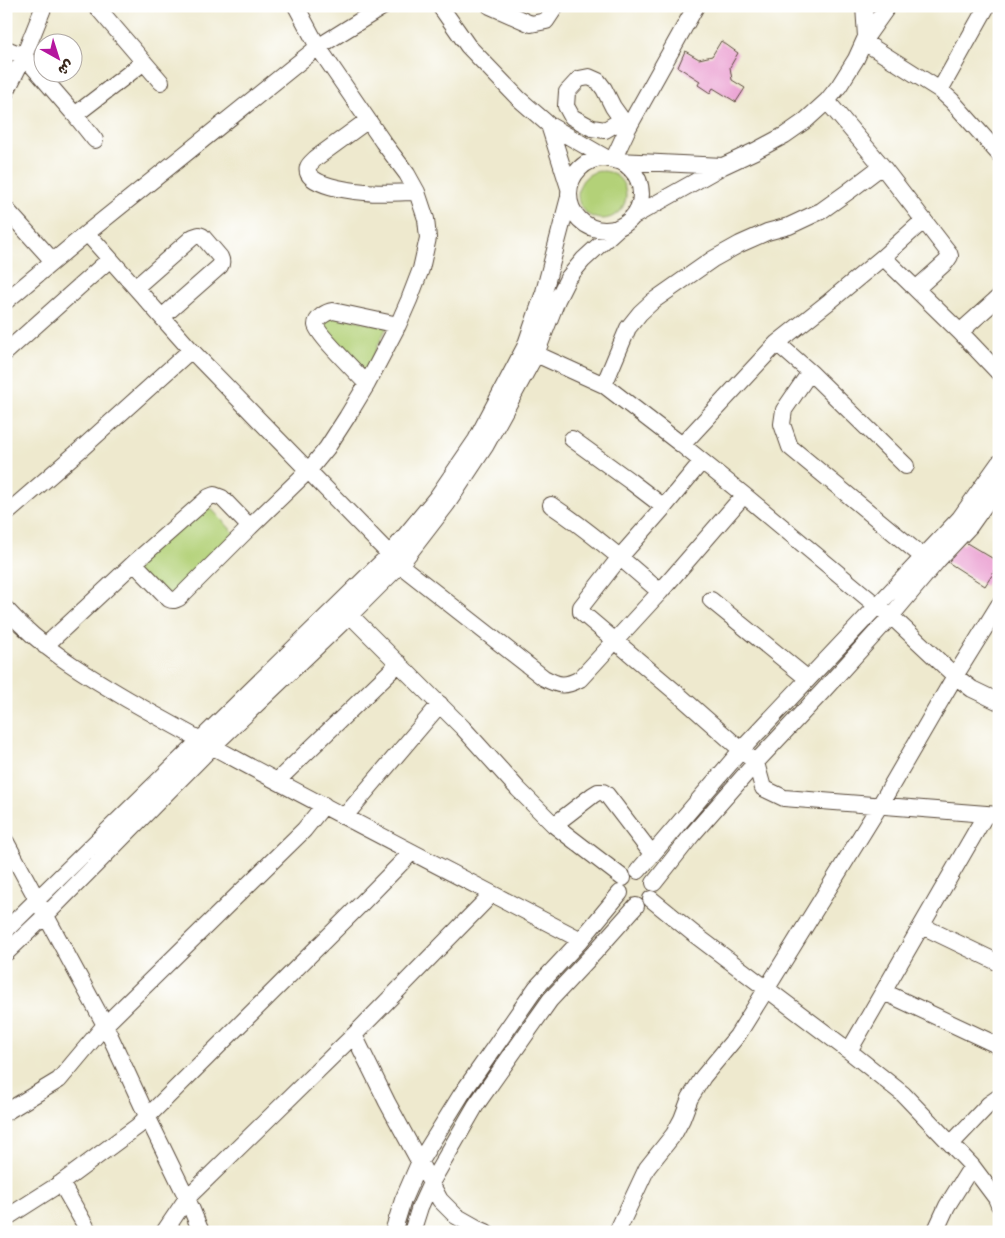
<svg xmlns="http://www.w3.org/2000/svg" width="1005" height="1238" font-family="'Shantell Sans','Playpen Sans Arabic',sans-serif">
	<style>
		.green { fill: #b3d178; stroke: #777e4b }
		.building { fill: #ea9ed0 }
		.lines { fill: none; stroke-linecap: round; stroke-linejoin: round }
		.minor-casing { stroke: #564738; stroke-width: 18 }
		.path { stroke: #564738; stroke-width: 2; stroke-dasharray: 1 4; stroke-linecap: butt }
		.minor { stroke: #fff; stroke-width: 16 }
	</style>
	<rect width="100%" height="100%" fill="#fff"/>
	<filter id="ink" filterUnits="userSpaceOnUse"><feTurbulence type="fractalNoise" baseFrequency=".02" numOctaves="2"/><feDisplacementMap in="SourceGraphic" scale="10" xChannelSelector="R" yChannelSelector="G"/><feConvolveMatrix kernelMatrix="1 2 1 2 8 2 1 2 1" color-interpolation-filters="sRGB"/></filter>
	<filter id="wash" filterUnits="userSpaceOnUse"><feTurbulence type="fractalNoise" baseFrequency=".0096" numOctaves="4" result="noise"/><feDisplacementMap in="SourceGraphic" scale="20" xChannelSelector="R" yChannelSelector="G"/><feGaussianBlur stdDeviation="1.12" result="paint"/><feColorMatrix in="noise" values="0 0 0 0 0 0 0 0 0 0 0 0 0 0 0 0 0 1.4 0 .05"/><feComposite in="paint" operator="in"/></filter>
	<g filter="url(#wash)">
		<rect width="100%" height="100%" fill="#eee9ce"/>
		<path class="green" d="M578 195a24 24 0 1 1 48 0a24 24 0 1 1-48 0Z
			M328,314L387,327L364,375L315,328Z
			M204,501L237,536L168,603L130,567Z"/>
		<g id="blocks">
			<path class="building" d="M721,41L738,53L730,67L732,80L745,88L736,102L713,88L710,93L698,85L700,81L678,67L685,51L699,59L712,56Z
				M965,542L997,561L995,564L998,566L985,586L946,561L961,543L964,545Z"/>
		</g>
	</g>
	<g filter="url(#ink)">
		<use href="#blocks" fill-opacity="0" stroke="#564738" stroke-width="1"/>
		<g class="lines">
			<defs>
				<path id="minor" d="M96,6L161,82
					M440,6L468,46L518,98L549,125L608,159
					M490,6L531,24L546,21L556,6
					M864,6L866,37
					M864,42L940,90L952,101L999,154
					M6,49L24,56L75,115L144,62
					M940,90L987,6
					M6,92L24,56L44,6
					M827,101L882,166L949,253L950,256L946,262L916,289
					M75,115L95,140
					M368,120L316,158C313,161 309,164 308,167C303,186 354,191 365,192C382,194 400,192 417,192
					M622,120L605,130L592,128L572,117L566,106L567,92L579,79L589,77L598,81L604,89L613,107L628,128
					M549,125L569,188
					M569 194a36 36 0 1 1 72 0a36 36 0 1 1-72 0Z
					M613,160L628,128L696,6
					M618,161L723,166
					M6,209L53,261
					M634,216L723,166L755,151L785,135L805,121L827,101L839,86L856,59L866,37L888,6
					M87,233L191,350L400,565L544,678C559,686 565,687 580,679L660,592L744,495
					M883,257L960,332L999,373
					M136,287L193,237L199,235L202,236L220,257C222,261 222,263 220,266L162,317
					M6,301L87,233L318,47L384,6
					M960,332L999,297
					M777,343L810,372L906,466
					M527,349L536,354L604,385L682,445L744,495L877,606L891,616L955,676L972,689L999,702
					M6,352L110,259
					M810,372L784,410L782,424L790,447L923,557
					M367,384C359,375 317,334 316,325C316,318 326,312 333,311L398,325
					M604,385L628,328L640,313L653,301L713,259L740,244L767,232L789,226L821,211L849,191L882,166
					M572,439L630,481L664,507
					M682,445L777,343L830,301L883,257L924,220
					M702,461L664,507L620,557L581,607V612L679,695L756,763L763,788L784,798L999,815
					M551,505C590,531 625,561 660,592
					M6,514L80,450L191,350
					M134,563L169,599C173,601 175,600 179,598L250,527
					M711,600L808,679
					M6,609C41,648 83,673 127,699C165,721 204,742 243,763C355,823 468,881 581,940
					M350,615L463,728L518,789L554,825L623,878
					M45,646L134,563L209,497L214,495L222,498L250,527L309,470L327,448L347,417L367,384L398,325L409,300L421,269L428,238L426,219L417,192L407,174L383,142L318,47L296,6
					M277,781L399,663
					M345,816L440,704
					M554,825L593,795L598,792H603L607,795L652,854
					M6,842L105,1025L147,1116L187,1198L201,1232
					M638,871L744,747L960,518L999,463
					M654,883L692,835L758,760L822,692L891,616L938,560L970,526L999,485
					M651,899L694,934L849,1051L903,1094L972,1166L996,1198L999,1205
					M922,926L999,963
					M6,930L390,554L437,497L476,440L525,347L544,292L569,197
					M6,953L46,915L213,746L350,615L400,565L447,504L486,445L536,354L557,300L568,278L583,260L619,227
					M884,992L999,1046
					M354,1035L387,1102L440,1200L456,1216L479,1229L486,1232
					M849,1051L986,814
					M6,1112L59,1080L105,1025L304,830L324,805
					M951,1144L989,1104L999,1097
					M61,1183L89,1232
					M6,1218L61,1183L138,1126L362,903L412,852
					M164,1232L187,1198L354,1035L492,894
					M393,1232L403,1200L420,1161L461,1095L536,988L581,940L620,893
					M412,1232L420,1207L431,1183L476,1105L550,1000L595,952L636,906
					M617,1232L647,1168L674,1134L682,1119L690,1098L703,1077L737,1036L767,988L880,805L955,676L999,605
					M935,1232L947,1206L972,1166"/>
			</defs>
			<use href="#minor" class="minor-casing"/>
			<path class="path" d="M574 194a29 29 0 1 1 58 0a29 29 0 1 1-58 0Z"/>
			<use href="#minor" class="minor"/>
		</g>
	</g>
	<rect width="1005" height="1238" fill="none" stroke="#fff" stroke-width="25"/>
	<g transform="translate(58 58) rotate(141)"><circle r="24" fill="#ffffff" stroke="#b1aaa5"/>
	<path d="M0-4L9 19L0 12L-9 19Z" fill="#b5179e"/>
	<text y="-8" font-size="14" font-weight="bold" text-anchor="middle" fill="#3b2a1e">ش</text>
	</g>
</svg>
